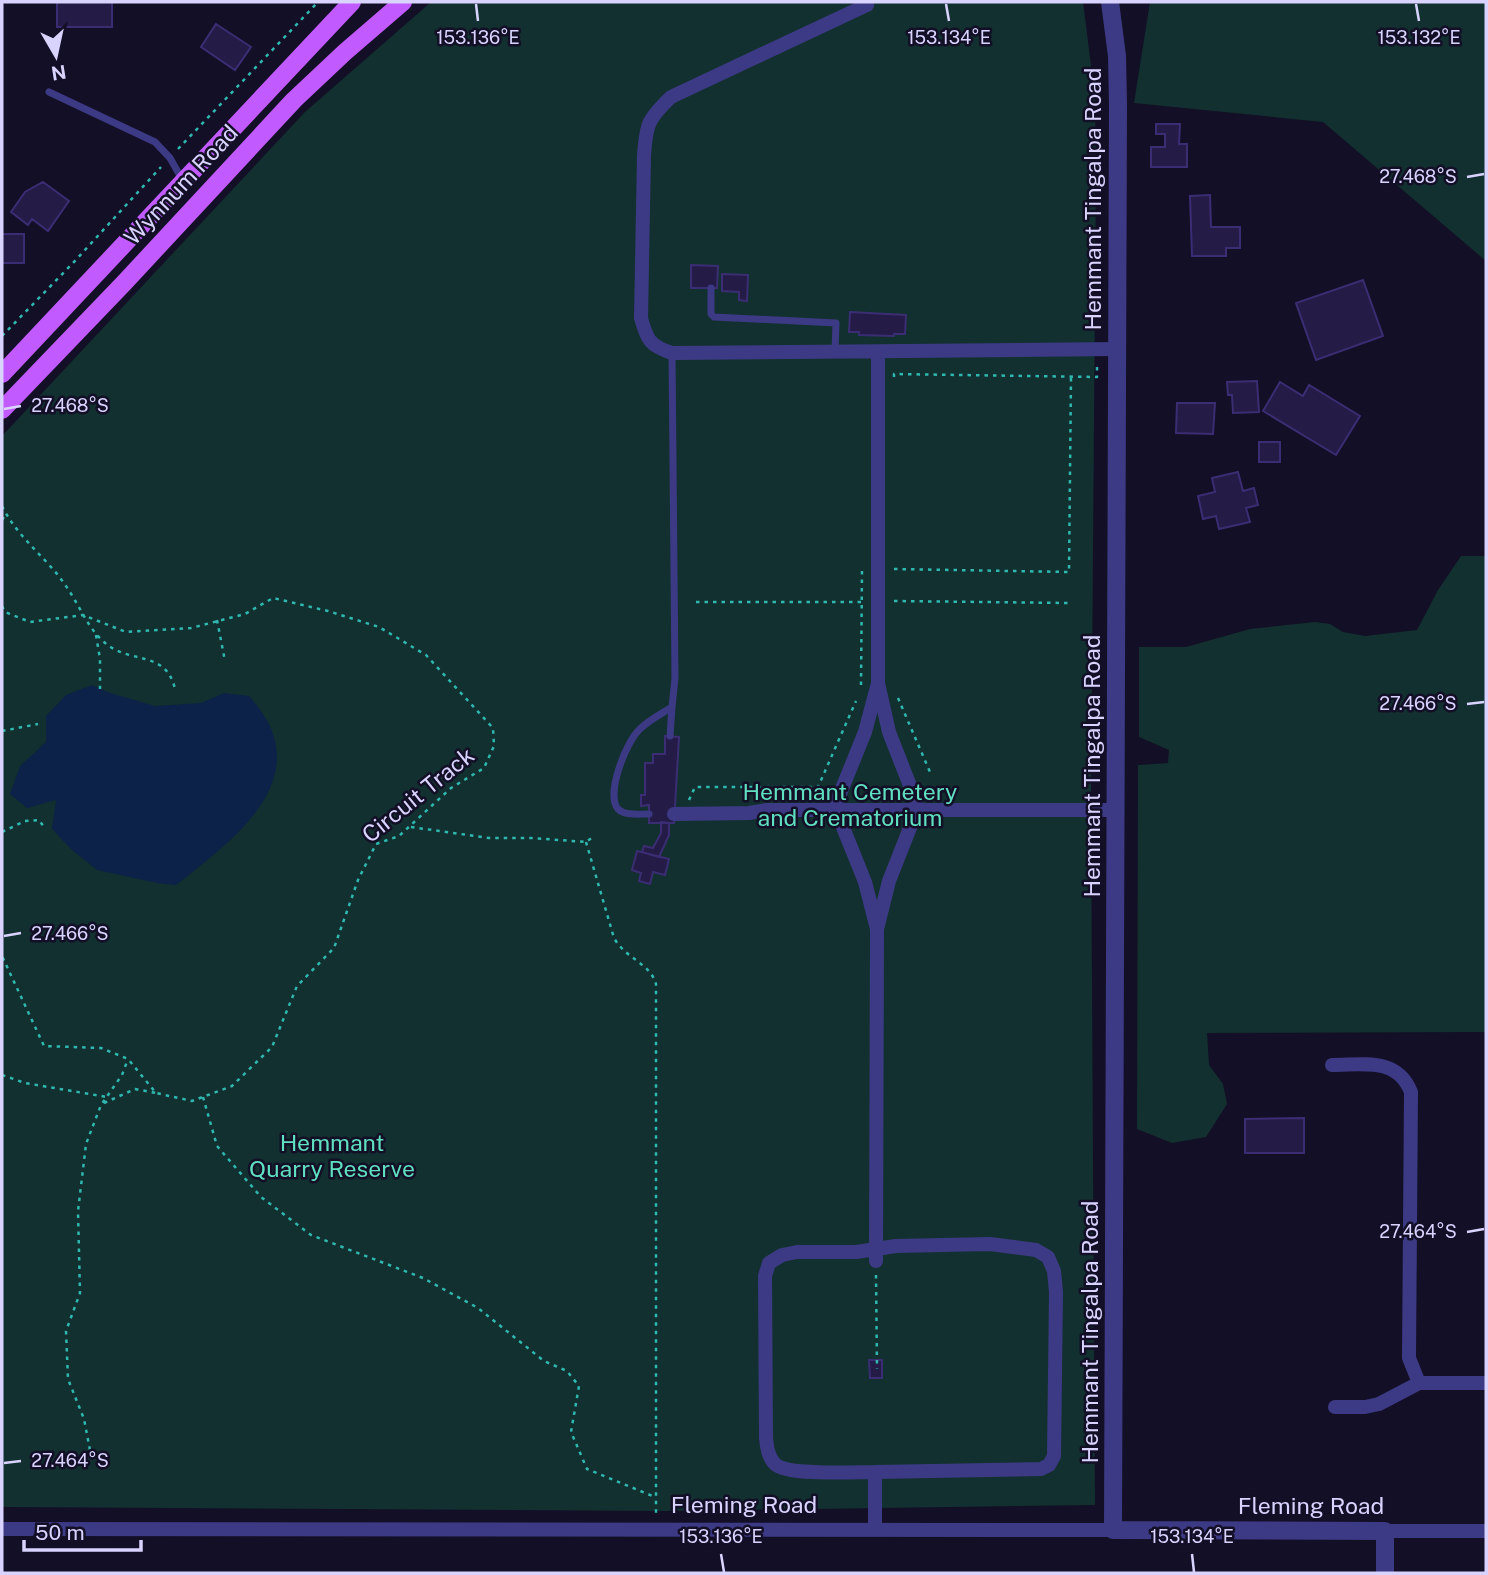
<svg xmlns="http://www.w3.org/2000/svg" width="1488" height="1575" font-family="'Public Sans',sans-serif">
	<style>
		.green { fill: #12302f }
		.water { fill: #0c2248 }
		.building { fill: #241b47; stroke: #3b2d73; stroke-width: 2 }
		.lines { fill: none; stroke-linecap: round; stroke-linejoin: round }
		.path { stroke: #2fb8b0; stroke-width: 2.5; stroke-dasharray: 3.5 5; stroke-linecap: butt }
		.service { stroke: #3d3a85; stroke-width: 7 }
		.minor { stroke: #3d3a85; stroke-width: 14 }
		.tertiary { stroke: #3d3a85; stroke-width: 18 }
		.primary { stroke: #c25bff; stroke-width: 18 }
		.ticks { fill: none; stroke: #d9d4ff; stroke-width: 2.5 }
		.labels { text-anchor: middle; stroke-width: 5; stroke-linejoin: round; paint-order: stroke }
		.street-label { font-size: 23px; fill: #d9d4ff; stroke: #130f26 }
		.park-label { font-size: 23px; fill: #5fe0c0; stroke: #130f26 }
		.ticks-label { font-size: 18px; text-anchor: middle; fill: #d9d4ff; stroke: #130f26; stroke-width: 5; stroke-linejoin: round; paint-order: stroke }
	</style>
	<rect width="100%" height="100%" fill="#130f26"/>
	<path class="green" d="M431,2H1083L1095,97L1096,165L1091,810L1095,1505L664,1511L2,1507V436L305,112Z
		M1150,2H1486V261L1323,122L1134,103Z
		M1461,556H1486V1032L1207,1033L1209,1065L1223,1084L1227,1104L1206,1137L1172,1143L1137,1129L1138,765L1168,763L1169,750L1139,737V647H1186L1250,629L1315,622L1330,624L1343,632L1365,636L1417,630L1438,590Z"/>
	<path class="water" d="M92,685L110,693L155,706L201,703L224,693L249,696C322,775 236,838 176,885L157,883L97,870L71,849L52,829L56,800L27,808L10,794L20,766L46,742V716L66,695Z"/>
	<path class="building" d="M57,2H112V27H57Z
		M216,24L251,47L235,70L201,47Z
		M1156,124H1180L1179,144H1187V167H1151V147H1165V134H1156Z
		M43,182L69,201L48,231L32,219L28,225L11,212L25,192Z
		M1210,195L1211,227H1240V248H1226V256H1192L1190,196Z
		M2,234H24V263H2Z
		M691,265L718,266L717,288H691Z
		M722,274L748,275L747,301L739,300V292L722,291Z
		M1363,280L1383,336L1316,360L1296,303Z
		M850,312L906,315L905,334H894V336L859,335V332H849Z
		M1257,381L1259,412L1233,413L1232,395H1228L1227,382Z
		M1280,382L1303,396L1309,385L1360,416L1336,455L1263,411Z
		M1177,403H1215L1213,434L1176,433Z
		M1259,442H1280V462H1259Z
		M1238,472L1243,491L1254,488L1258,505L1246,508L1250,522L1219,529L1216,516L1203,519L1198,496L1215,492L1212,478Z
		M665,736L679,737L674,823H649V805L641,806V795H645V763H653V754H665Z
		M661,822L669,823V835L659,857L642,852L644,846L653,848L661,833Z
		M637,851L669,859L665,875L653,872L650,884L639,881L641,873L632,870Z
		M1304,1118V1153H1245V1119Z
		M869,1360H882V1378H870Z"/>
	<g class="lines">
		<path class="path" d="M178,149L318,2
			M2,336L73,263L161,167
			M894,377V374L1097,377V362
			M2,506C19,540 48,558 68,589C80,607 88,628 104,642C129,665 166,649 175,689
			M2,520L6,514
			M894,569L1069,572L1071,377
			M894,601L1069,603
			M696,602H861
			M2,606L5,612L30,622L83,615L126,632L191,628L245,614L273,598L328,611L379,627L426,655L493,728L494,746L484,768L451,788L399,836L376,844L358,880L334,948L297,986L272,1047L232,1086L192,1101L156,1093L128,1059L101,1048L44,1046L2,956
			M217,620L225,661
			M96,635L100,659V689
			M861,685L862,570
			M898,698L930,772
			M2,731L38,724
			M689,800L695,787H818L856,701
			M411,827L489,838H531L586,842L593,837
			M2,832L25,821L39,820L44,827
			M586,842L614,938C626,959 650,963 656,984V1516
			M2,1075L25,1083L107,1097
			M203,1097L217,1146L261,1197L311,1235L423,1278L478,1308L544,1361L567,1371L579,1386L571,1432L587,1469L655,1497
			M104,1103L135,1089L156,1093
			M876,1275L877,1369
			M85,1466L90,1450L84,1419L68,1379L66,1331L80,1293L78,1211L86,1144L101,1105L122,1075L128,1059"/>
		<path class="service" d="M49,92L155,142L170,158L183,181
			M711,288V314L714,317L836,323L835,352
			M672,707L675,678L672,353
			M649,814C639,814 625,816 618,809C605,794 627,740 640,729C649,720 661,714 672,707L670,736"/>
		<path class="minor" d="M867,5L671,97C648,119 646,124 644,156L641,318C647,340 650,346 672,353L1117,349
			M878,683V352
			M674,814L749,813L767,810H1116
			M1332,1065C1364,1065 1397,1057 1411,1092L1409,1358L1419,1383
			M876,1261L877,929L889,881L917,810L916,801L889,732L878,683L865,732L837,801L836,810L865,882L877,929
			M1335,1407H1365L1379,1404L1419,1383H1486
			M2,1529L1113,1530
			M875,1530V1472L1041,1469L1049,1465L1054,1456L1056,1292L1054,1271L1048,1257L1036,1250L990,1244L896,1246L856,1252H797L782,1255L769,1263L765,1276L766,1438C767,1447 768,1457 775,1464C787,1476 856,1472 875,1472
			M1385,1531H1486"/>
		<path class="tertiary" d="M1110,2L1117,56L1118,104L1113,1530L1385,1531V1573"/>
		<path class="primary" d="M2,374L352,2
			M2,410L124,283L294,100L345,52L403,2"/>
	</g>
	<path class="ticks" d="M476,4L478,21M946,4L949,21M1416,4L1419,21M1467,177L1484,174M4,409L21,406M1467,704L1484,702M4,936L21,933M1467,1232L1484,1229M4,1463L21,1461M721,1554L724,1572M1192,1554L1194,1572"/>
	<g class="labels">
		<g class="street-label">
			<text transform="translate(181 185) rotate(-47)" y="8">Wynnum Road</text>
			<text transform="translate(1093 199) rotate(-90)" y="8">Hemmant Tingalpa Road</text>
			<text transform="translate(1092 766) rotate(-90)" y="8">Hemmant Tingalpa Road</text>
			<text transform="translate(418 795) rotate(-39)" y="8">Circuit Track</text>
			<text transform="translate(1090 1332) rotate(-90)" y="8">Hemmant Tingalpa Road</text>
			<text x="744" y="1513">Fleming Road</text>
			<text x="1311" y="1514">Fleming Road</text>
		</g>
		<g class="park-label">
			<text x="850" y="800">Hemmant Cemetery<tspan x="850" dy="26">and Crematorium</tspan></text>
			<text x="332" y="1151">Hemmant<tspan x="332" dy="26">Quarry Reserve</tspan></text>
		</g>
	</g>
	<g class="ticks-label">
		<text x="478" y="44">153.136°E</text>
		<text x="949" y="44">153.134°E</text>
		<text x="1419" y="44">153.132°E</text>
		<text x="1418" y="183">27.468°S</text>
		<text x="70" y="412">27.468°S</text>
		<text x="1418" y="710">27.466°S</text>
		<text x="70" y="940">27.466°S</text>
		<text x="1418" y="1238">27.464°S</text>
		<text x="70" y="1467">27.464°S</text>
		<text x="721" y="1543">153.136°E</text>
		<text x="1192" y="1543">153.134°E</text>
	</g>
	<rect width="1488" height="1575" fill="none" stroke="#d9d4ff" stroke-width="7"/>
	<g transform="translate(56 56) rotate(171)" stroke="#130f26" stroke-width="5" paint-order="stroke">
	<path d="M0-5L12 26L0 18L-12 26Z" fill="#d9d4ff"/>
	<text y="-10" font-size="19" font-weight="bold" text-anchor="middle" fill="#d9d4ff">N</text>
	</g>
	<path d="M24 1540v10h117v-10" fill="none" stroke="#d9d4ff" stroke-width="3.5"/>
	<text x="35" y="1540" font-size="21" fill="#d9d4ff" stroke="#130f26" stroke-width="5" paint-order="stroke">50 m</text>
</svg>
